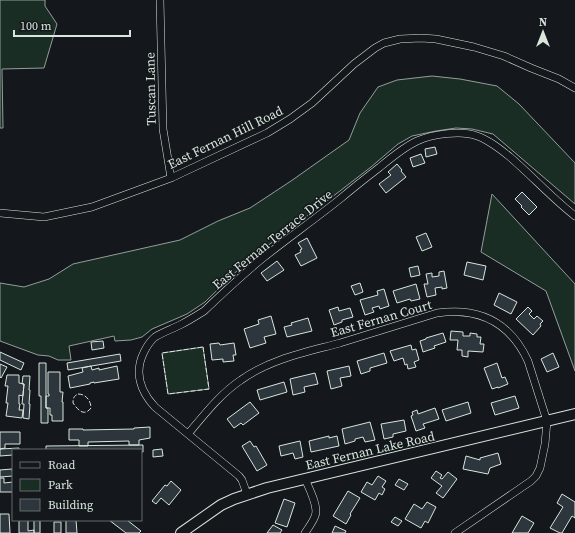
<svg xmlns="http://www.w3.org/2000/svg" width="575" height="533" font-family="'Source Serif 4',serif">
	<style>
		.green { fill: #1a2d24; stroke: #939e99 }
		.building { fill: #2c363c; stroke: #d8e6dc }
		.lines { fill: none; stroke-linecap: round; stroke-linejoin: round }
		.street-casing { stroke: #d8e6dc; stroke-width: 8 }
		.secondary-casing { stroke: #d8e6dc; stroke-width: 12 }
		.street { stroke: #14181c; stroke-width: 7 }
		.secondary { stroke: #14181c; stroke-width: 10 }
		.fence { stroke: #d8e6dc; stroke-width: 1; stroke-dasharray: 5 2; stroke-linecap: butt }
		.labels { text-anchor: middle; stroke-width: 3; stroke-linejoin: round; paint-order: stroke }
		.street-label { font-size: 13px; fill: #d8e6dc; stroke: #14181c }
	</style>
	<rect width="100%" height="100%" fill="#14181c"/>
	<path class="green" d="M0,0H45V6L57,24L44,68L2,69L3,128H0Z
		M432,76L460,79L497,86L519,104L575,163V204L493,134L472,129L456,128L436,131L412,136L398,144L371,167L323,204L246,262L205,302L187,314L152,329L142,337L131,340L115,341L114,336L69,346L71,360H58L49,356L38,355L0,341V283L24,287L49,279L73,264L180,240L218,221L250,208L291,181L349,140L360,113L378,87L397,80Z
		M492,194L575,284V371L546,291L481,252Z
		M203,347L209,389L168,394L162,353Z"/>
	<path class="building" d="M435,147L437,154L426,157L425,149Z
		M421,154L425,163L413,167L410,158Z
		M397,164L402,170L401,171L406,177L386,193L379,184L391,175L388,172Z
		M522,192L537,207L529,215L521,207L522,206L515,199Z
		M426,233L432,247L422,251L416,237Z
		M307,238L317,258L301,266L295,255L301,252L300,250L302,249L298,243Z
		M277,261L284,270L267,281L261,273Z
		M467,262L486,266L483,280L464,275Z
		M418,266L420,275L411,277L409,268Z
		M444,271L447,288L442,289V287L435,288L436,295L427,297L424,284H428L426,274L432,273V277L439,276V272Z
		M360,283L363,292L355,295L351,286Z
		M416,284L420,299L411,301L410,299L397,303L393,291Z
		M384,289L389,306L380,309L379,306L372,308L374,312L365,315L360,300L378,295L377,291Z
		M499,293L517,302L511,314L494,305Z
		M338,307L339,311L350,308L353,317L342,320V322L334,325L329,310Z
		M528,307L532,311L529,314L534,319L537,316L543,321L540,324L541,326L533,335L516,319Z
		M271,316L276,334L264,337L266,343L250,348L244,329L259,324L258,320Z
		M308,318L312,331L287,337L284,327L292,325L291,323Z
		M451,331L463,332V336H470V333L477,334V337H481L480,344H484L483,352L468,351V357L462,356V350H457L458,340H450Z
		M443,333L446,342L434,346L435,348L423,352L420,341L426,339V338Z
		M103,341L104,348L92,350L91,342Z
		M219,343L220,345L234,343L236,355H233L234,361L223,362V359L212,360L210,344Z
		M411,345L412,350L416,349L419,360L414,362L416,367L408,369L407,364L405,365L403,358L394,361L390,351Z
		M0,352L24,363L21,370L0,360Z
		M384,353L387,363L370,368V371L361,374L357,361Z
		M553,353L559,367L547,372L541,359Z
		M120,354L121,361L68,370L67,363Z
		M39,363H46V408H48V423H41V396H39Z
		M497,363L502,378L505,377L508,384L498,388V387L492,389L484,368Z
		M0,364L7,367L1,378L0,377Z
		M91,366L92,370L99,368V370L117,366L119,379L94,383V382L90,383V384L70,388L68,376L83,372L82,368Z
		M349,366L351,376L340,378L342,386L331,389L327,371Z
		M48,372H60V392H63L62,402H63V421H52V415H50V408H46V396H49V394H48Z
		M315,373L318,384L304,387L305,392L293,395L290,379Z
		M7,375H19V383L24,384L23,396L19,395V404H20L19,410H23L22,418L6,416L8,403H6L8,386H5Z
		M23,376H30L29,390H30L29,404H30L29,419L23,418L24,404H22L24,384H22Z
		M284,382L287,392L260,400L257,390Z
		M515,396L519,408L495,415L491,403Z
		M250,402L259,413L243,425L241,423L234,428L227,419Z
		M468,402L471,413L446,421L442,410Z
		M435,408L439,419L423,424L425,428L416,431L411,416L413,415L412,412L417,410L418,414Z
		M404,420L406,431L393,434V437L384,439L381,424Z
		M370,422L375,440L365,442L363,437L355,439V441L345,444L342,429Z
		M150,427V438L139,440V445H129V441L88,442V446H79V440H69V429H83V430L134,429V428Z
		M0,432H20V444H5V448L0,449Z
		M329,436V438L337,436L339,446L311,452L309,441Z
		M250,441L254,447L256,446L267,465L257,471L242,446Z
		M300,441L303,457L295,459L293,453L281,456L279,446Z
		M143,445V452H141V450H46V446Z
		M19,448V450H13V455L0,456V449Z
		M162,449L163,456L153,457V450Z
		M498,453L501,464L490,468L488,474L463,469L466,456L480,460V458Z
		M12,469L13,476L0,477V470Z
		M436,471L442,475L440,478L442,479L448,472L457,479L443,498L436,493L442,486L431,478Z
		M378,476L386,481L382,487L385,489L382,495L379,493L375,500L361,492L367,482L372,485Z
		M0,478H4V483L13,482V492H0Z
		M399,479L408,484L404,490L395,485Z
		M171,481L181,490L169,505L161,498L156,504L152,501L165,485L167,486Z
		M348,491L360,498L350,514L351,515L346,524L333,516Z
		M562,494L575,502V518L572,516L562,533H560L550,528L563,507L557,503Z
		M284,499L295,503L287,527L275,523Z
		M427,502L436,507L428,523L425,521L421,528L405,519L414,504L422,509Z
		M0,514H9L10,533H0Z
		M522,516L534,523L528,533H512Z
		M395,517L402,521L398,526L391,522Z
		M19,520H28V531L34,530V533H19Z
		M34,520H40V533H34Z
		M66,520H76L77,533H66Z
		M109,520H127L141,531L139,533H126Z
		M54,522H61V533H54Z
		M273,525L282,530L280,533H267Z
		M335,526L346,531L345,533H332Z"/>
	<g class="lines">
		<defs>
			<path id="street" d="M160,0L163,129L171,178
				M0,213L44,217L92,207L171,178L267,133L290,119L312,103L354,64L375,48L384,43L400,39L421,38L436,39L474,47L504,56L531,68L559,79L575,88
				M188,434C204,415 220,394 241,380C270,359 307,352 340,343C373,333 405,323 437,313C479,307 510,322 528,361L547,421L545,444L540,468L536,476L531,481L455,533
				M247,494L242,480L239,476L155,407C140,391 134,372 144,352C147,346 150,341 155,337C163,332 172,329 180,325C188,321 196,316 204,311C223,293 242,275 263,258C288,238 315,219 340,199C353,188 367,177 380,167C392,157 404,147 417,141C433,134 461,130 477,136C489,140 500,149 510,157C532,176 552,198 575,216
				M305,533C308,528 313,522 315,516C319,507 309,488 305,479"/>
			<path id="secondary" d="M181,533L221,505L234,499L267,488L575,414"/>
		</defs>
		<use href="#street" class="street-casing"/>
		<use href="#secondary" class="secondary-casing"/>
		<use href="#street" class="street"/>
		<use href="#secondary" class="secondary"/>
		<path class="fence" d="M203,347L209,389L168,394L162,353Z
			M78,394C86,394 91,401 91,408C84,417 78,410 73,403C73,398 74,396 78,394Z"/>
	</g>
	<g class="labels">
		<g class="street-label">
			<text transform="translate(150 89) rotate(-91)" y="5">Tuscan Lane</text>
			<text transform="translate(225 137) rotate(-26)" y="5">East Fernan Hill Road</text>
			<text transform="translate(272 239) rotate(-39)" y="5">East Fernan Terrace Drive</text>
			<text transform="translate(381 318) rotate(-16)" y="5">East Fernan Court</text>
			<text transform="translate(370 450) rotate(-13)" y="5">East Fernan Lake Road</text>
		</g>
	</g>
	<rect x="12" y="449" width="130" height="72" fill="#14181c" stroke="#626a69"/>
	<rect x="20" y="462" width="20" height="6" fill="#14181c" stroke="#626a69"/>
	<text x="48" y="469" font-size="12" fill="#d8e6dc">Road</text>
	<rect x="20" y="479" width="20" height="12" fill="#1a2d24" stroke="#626a69"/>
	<text x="48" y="489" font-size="12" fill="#d8e6dc">Park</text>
	<rect x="20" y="499" width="20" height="12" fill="#2c363c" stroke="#626a69"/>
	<text x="48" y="509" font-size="12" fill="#d8e6dc">Building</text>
	<g transform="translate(543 32)" stroke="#14181c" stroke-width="3" paint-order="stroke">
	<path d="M0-3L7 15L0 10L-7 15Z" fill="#d8e6dc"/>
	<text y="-6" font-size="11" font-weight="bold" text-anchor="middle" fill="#d8e6dc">N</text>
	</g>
	<path d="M14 30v6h116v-6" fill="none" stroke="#d8e6dc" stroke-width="2"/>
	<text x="20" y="30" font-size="12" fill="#d8e6dc" stroke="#14181c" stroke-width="3" paint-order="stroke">100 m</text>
</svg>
